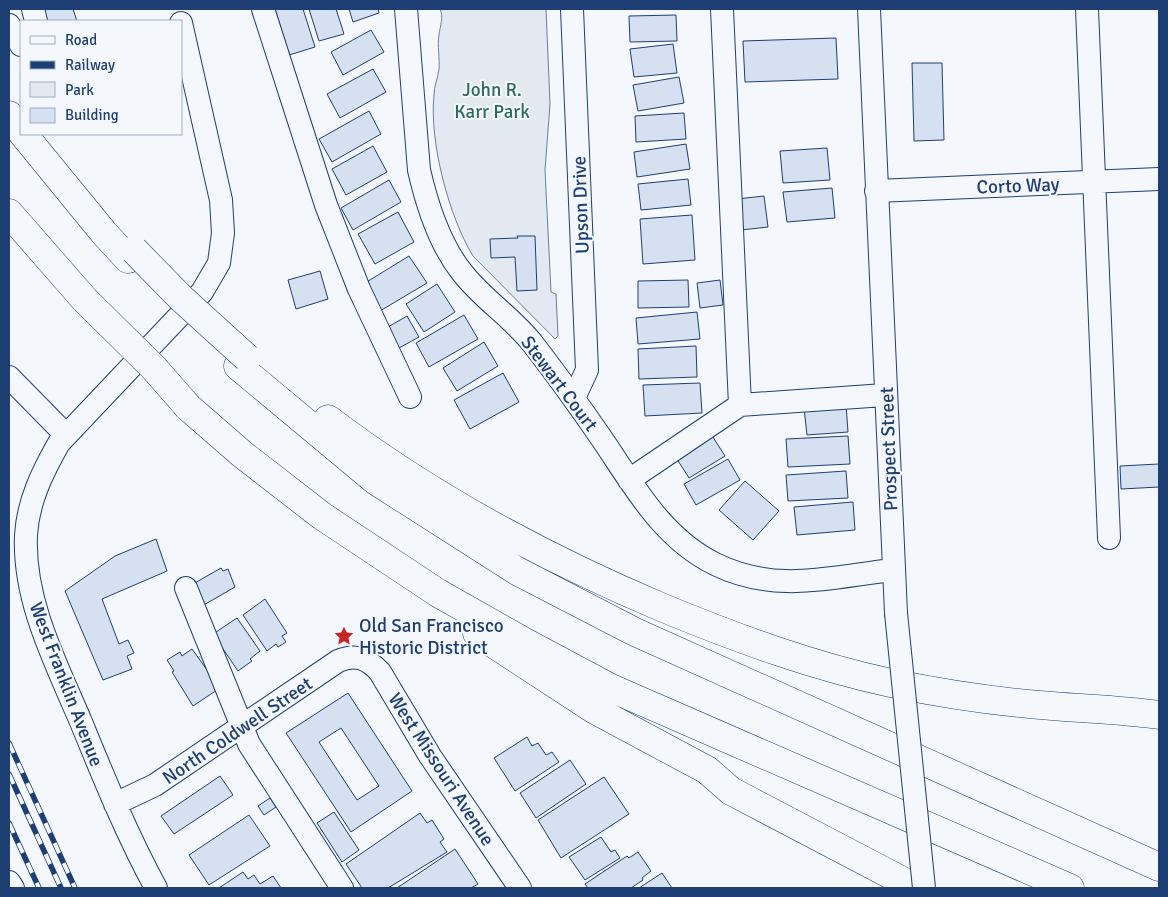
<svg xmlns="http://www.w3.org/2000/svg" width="1168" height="897" font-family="Signika,sans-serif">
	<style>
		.green { fill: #e3e9f0; stroke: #687fa3 }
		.building { fill: #d5e0f0; stroke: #1d3f73; fill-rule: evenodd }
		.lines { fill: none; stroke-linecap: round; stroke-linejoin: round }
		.minor-casing { stroke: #1d3f73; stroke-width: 24 }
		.highway-casing { stroke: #1d3f73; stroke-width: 29 }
		.minor { stroke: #f4f7fb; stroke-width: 22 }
		.highway { stroke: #f4f7fb; stroke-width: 28 }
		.rail-casing { stroke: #1d3f73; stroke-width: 5.5 }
		.rail { stroke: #f4f7fb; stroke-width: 4; stroke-dasharray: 11; stroke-linecap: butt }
		.minor-bridge-casing { stroke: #1d3f73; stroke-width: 24; stroke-linecap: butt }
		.highway-bridge-casing { stroke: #1d3f73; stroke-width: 29; stroke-linecap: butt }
		.minor-bridge { stroke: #f4f7fb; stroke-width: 22 }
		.highway-bridge { stroke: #f4f7fb; stroke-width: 28 }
		.labels { text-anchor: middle; stroke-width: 4; stroke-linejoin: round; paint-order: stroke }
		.park-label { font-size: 19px; fill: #2c6c60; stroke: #f4f7fb }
		.street-label { font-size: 19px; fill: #1d3f73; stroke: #f4f7fb }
		.poi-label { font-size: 19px; fill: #1d3f73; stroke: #f4f7fb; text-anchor: start }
	</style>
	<rect width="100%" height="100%" fill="#f4f7fb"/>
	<path class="green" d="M440,9H546L550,104L545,170L551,292L556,294L558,336L555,339L473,256C449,217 429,141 434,95C434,86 438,78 439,69C440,58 437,46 439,35C440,26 444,17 440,9Z"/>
	<path class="building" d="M42,9H73L77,21H45Z
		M275,9H303L315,47L289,55Z
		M309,9H336L344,34L319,41Z
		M349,9H378L379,13L353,22Z
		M676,15L677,41L630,42L629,16Z
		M371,30L384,52L343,75L331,52Z
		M836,38L838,79L745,82L743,41Z
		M673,44L677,73L634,77L630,49Z
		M912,63H942L944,140L914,141Z
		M373,69L386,92L340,118L327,94Z
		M679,77L684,103L638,111L633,85Z
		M369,111L381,134L332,162L319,139Z
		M684,113L686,139L636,142L635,116Z
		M686,144L690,169L637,177L634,152Z
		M373,146L387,172L346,195L332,169Z
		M827,148L830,180L783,183L780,151Z
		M688,179L691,205L641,210L638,184Z
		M389,180L401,202L353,230L341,208Z
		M832,188L835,218L787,222L783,192Z
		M764,196L768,227L741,230L737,199Z
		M398,212L414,242L375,264L358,234Z
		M692,215L695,260L643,264L640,219Z
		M517,236H535L537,290L517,291L515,257L491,258L490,239L518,238Z
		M409,256L427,283L380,311L365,283Z
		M320,271L328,299L296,309L288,280Z
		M688,280L689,307L638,308V281Z
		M720,280L723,305L700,308L697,283Z
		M437,284L455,312L424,332L406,304Z
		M697,312L700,339L638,344L636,318Z
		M464,315L478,339L429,367L416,343Z
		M407,316L419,337L399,348L388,327Z
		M484,342L498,366L457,391L443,368Z
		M696,346L697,377L639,379L638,349Z
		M503,373L519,402L470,429L454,400Z
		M700,383L702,413L645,416L643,385Z
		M846,404L848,432L807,435L804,408Z
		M711,434L725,456L689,478L675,456Z
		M848,436L850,464L788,467L786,439Z
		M728,459L740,480L696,505L684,484Z
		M1159,464V487L1121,489L1120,466Z
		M846,471L848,498L788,501L786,475Z
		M745,481L779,511L753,540L719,510Z
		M853,502L855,530L797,535L794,507Z
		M156,539L167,571L102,599L119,644L128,640L134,653L127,656L132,669L103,680L65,591L115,556Z
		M221,568L223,571L228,569L235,587L202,606L193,584Z
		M265,599L287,633L282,636L286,642L278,647L276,644L267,651L243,615Z
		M237,618L260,651L250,659L252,661L238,671L213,634Z
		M192,649L220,688L193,706L172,672L174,671L167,660L180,652L182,656Z
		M348,693L412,791L351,832L286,733ZM341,728L379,786L357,800L319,742Z
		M527,737L532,746L538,743L546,755L552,752L559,762L515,791L494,758Z
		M570,760L586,784L536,818L520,793Z
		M220,776L233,795L174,834L161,816Z
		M604,777L629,814L561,858L538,820Z
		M270,798L276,807L264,815L258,806Z
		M334,812L359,850L342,862L317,823Z
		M420,813L427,823L432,820L444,839L440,842L447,852L388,888H362L346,864Z
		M249,815L270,846L209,885L189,855Z
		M601,837L611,852L615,850L620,858L585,880L569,857Z
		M455,849L478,884L471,888H397Z
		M638,852L651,871L642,878L643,880L631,888H588L585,884L627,856L629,858Z
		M243,872L248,879L254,875L260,884L273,876L281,888H219Z
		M662,873L672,888H639Z"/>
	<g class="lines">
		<defs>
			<path id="minor" d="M33,9L36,21
				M263,9L326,205L359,289L410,397
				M406,9L419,170C427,205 439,243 461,271C481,298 512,317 533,344C557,375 580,407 602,439C634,486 662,538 715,564C776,594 830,577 893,570
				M572,9L587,370L574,398
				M722,9L740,405
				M869,9L896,613
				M1087,9L1109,538
				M9,25L21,45
				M876,191L1159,179
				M9,377L65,434
				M629,480L740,405L885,395
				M186,588L249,744L342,888
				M115,804L155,785L338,661C356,653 368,659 380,672L430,756L520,888
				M9,882L13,888
				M156,888C127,835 104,778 81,722C56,663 23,601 26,535C28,501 43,471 59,443L202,292L219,263L223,233L221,200L181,23"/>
			<path id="highway" d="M9,115L21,131
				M23,134L104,233L128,259
				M9,213L85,300
				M238,366L376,481L517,571L635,632L1159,867
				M188,407L242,454L322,516L438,593L523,641L611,688L1070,888
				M328,419C431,497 543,557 661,607C736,638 812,666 891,683C944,694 998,702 1052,706C1088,709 1124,710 1159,715
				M477,633L595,710L707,770L731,791L916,888"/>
		</defs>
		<use href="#minor" class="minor-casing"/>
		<use href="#highway" class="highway-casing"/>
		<use href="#minor" class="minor"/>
		<use href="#highway" class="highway"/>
		<defs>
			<path id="rail" d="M9,743L75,888
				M9,774L61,888
				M9,823L39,888"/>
		</defs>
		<use href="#rail" class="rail-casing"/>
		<use href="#rail" class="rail"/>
		<defs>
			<path id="minor-bridge" d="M896,613L924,888"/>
			<path id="highway-bridge" d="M134,250L181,298L247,358
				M85,300L154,368L188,407"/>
		</defs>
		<use href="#minor-bridge" class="minor-bridge-casing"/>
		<use href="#highway-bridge" class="highway-bridge-casing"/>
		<use href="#minor-bridge" class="minor-bridge"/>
		<use href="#highway-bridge" class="highway-bridge"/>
	</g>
	<defs>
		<symbol id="sight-bare" viewBox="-9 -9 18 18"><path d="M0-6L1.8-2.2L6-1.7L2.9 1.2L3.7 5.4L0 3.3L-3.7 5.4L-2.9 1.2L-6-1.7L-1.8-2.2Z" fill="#c62828" stroke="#f4f7fb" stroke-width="2.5" paint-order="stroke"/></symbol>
	</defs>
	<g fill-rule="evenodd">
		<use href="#sight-bare" x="330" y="622" width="28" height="28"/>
	</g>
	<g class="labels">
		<g class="park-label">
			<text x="492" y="96">John R.<tspan x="492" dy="22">Karr Park</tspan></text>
		</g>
		<g class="street-label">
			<text transform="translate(1018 185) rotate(-2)" y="7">Corto Way</text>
			<text transform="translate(580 205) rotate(-92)" y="7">Upson Drive</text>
			<text transform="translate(560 383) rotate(53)" y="7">Stewart Court</text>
			<text transform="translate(888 449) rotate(-92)" y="7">Prospect Street</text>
			<text transform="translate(67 684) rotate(69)" y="7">West Franklin Avenue</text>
			<text transform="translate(237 730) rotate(-34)" y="7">North Coldwell Street</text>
			<text transform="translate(442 769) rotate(57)" y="7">West Missouri Avenue</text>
		</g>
		<g class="poi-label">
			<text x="359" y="632">Old San Francisco<tspan x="359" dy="22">Historic District</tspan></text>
		</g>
	</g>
	<rect width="1168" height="897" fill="none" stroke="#1d3f73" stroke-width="20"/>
	<rect x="20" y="20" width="162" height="115" fill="#f4f7fb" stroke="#9eadc5"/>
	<rect x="30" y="36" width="25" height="8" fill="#f4f7fb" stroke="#9eadc5"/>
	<text x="65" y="45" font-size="15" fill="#1d3f73">Road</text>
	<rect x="30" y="61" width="25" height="8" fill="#1d3f73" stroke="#9eadc5"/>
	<text x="65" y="70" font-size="15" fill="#1d3f73">Railway</text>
	<rect x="30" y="82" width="25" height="15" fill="#e3e9f0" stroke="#9eadc5"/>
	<text x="65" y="95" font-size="15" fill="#1d3f73">Park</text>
	<rect x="30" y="108" width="25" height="15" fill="#d5e0f0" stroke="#9eadc5"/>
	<text x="65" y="120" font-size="15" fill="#1d3f73">Building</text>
</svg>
